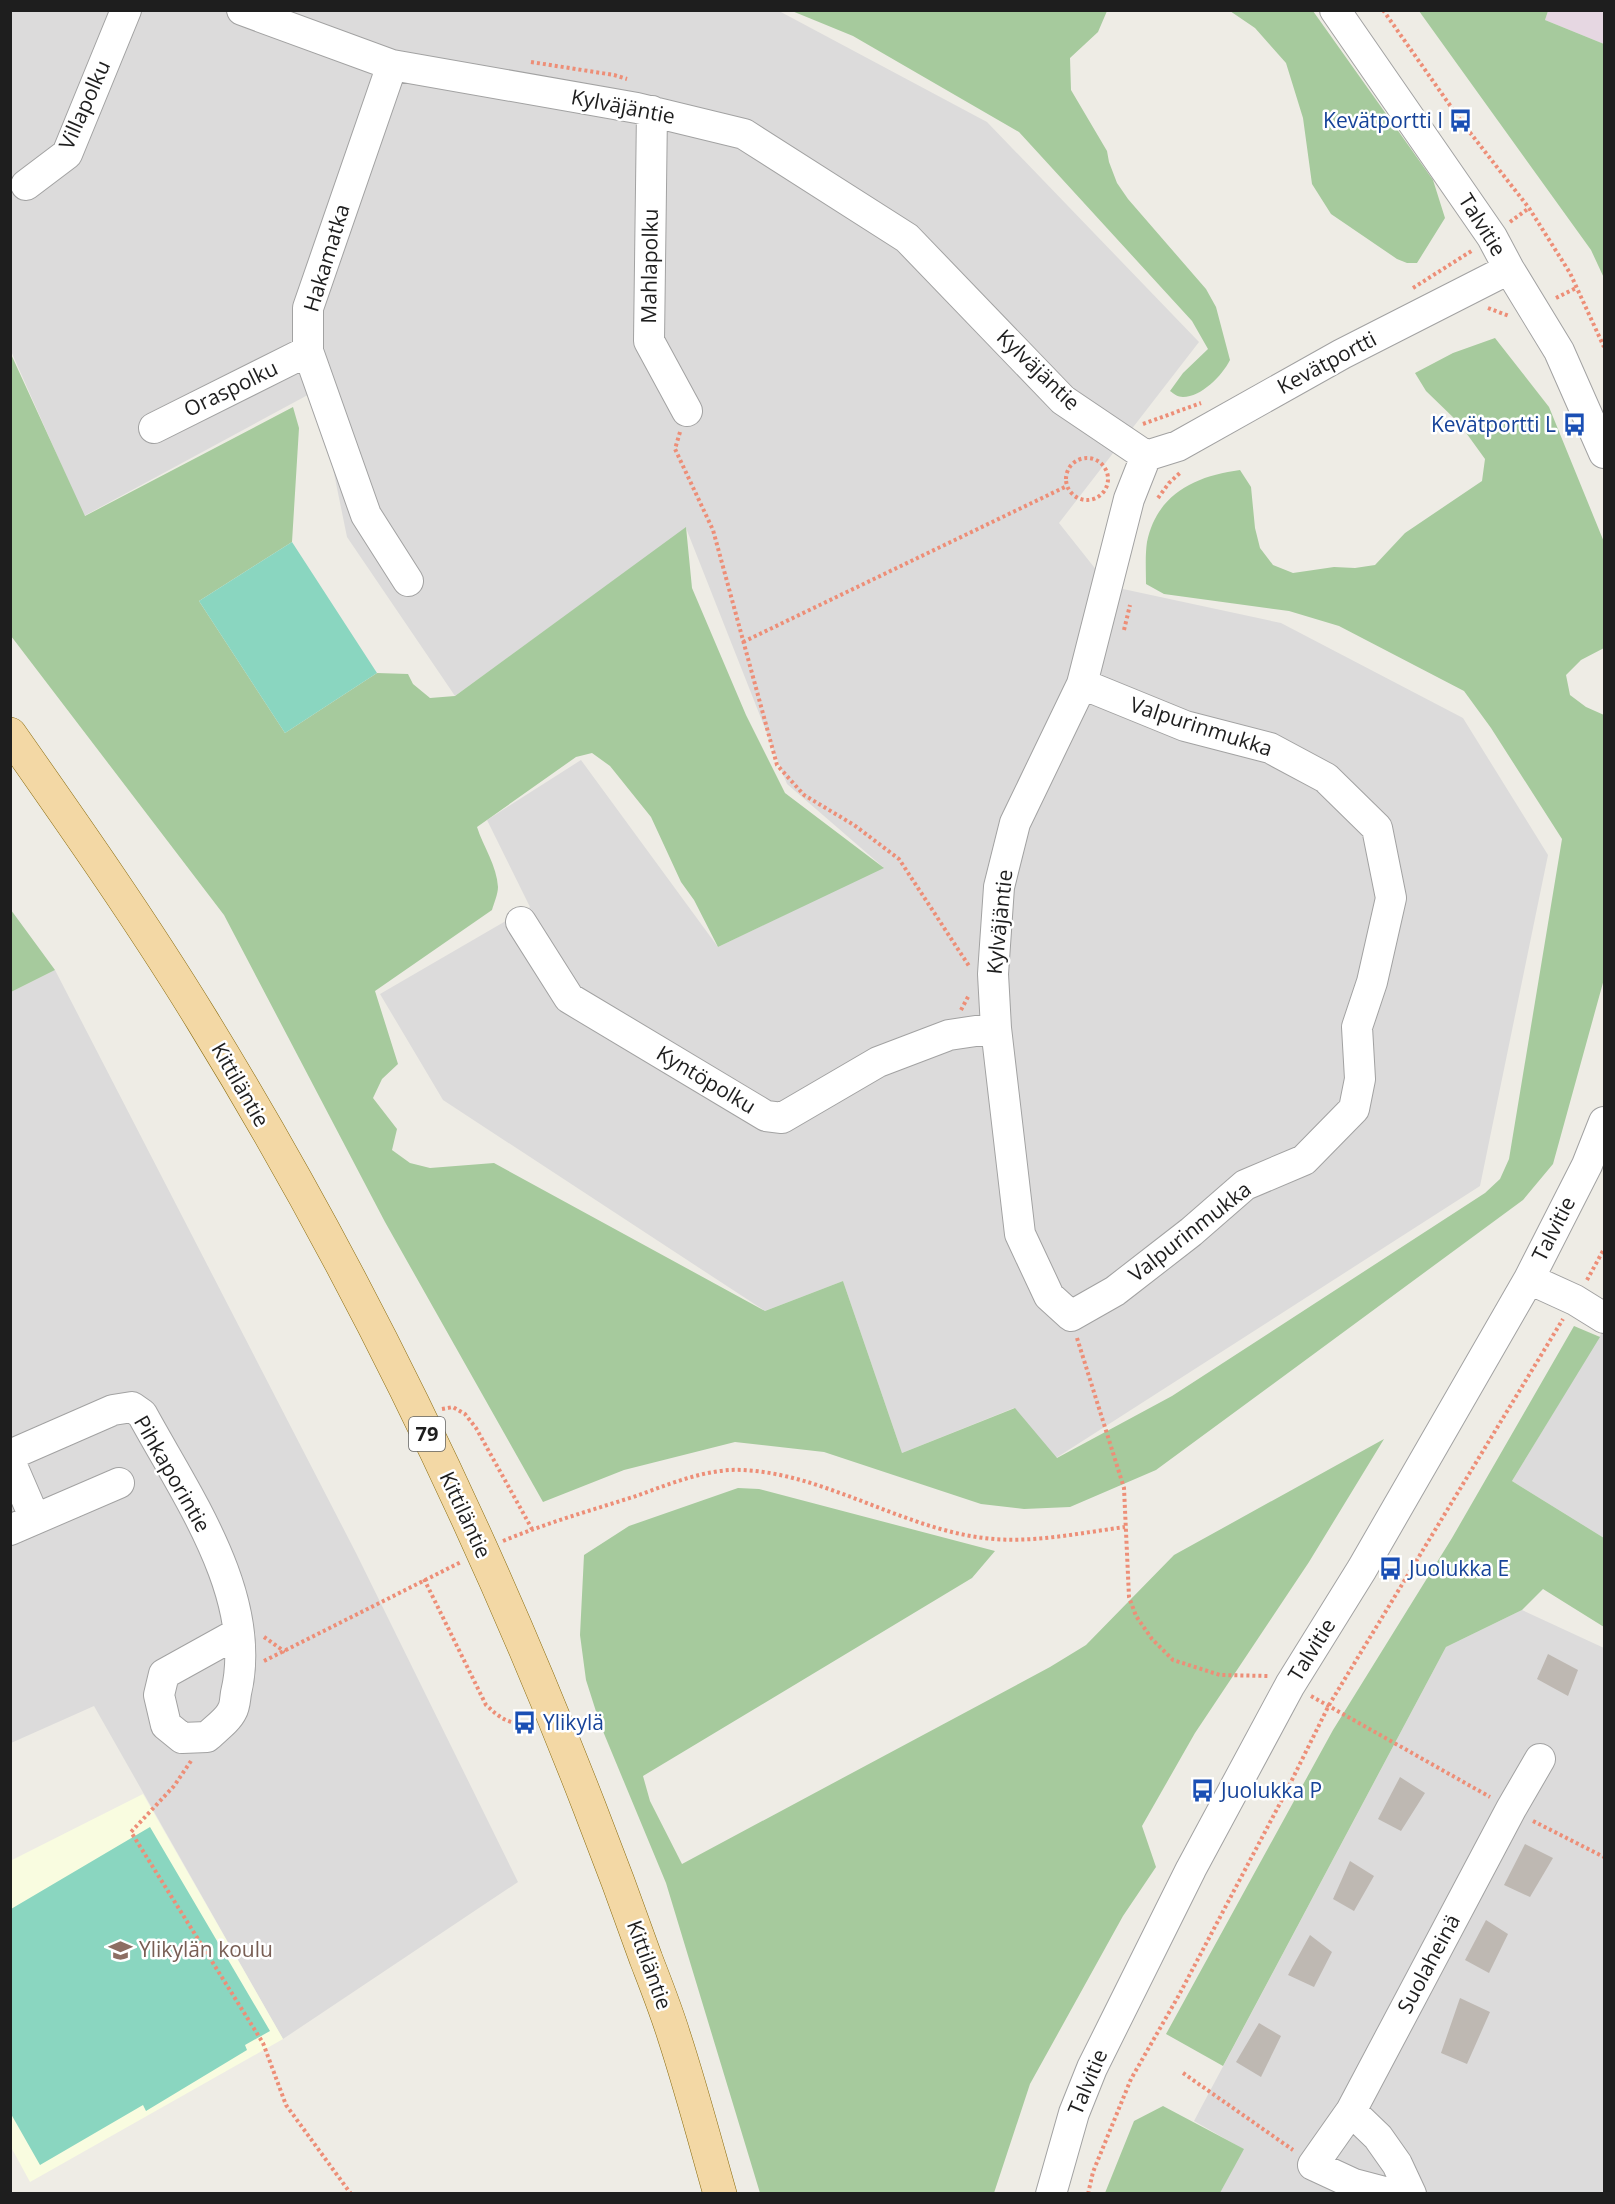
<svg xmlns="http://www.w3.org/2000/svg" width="1615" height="2204" font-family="'Open Sans',sans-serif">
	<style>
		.residential { fill: #dcdbdb }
		.industrial { fill: #e6d7e2 }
		.education { fill: #f9fce0 }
		.forest { fill: #a6ca9d }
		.pitch { fill: #8ad6c0 }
		.building { fill: #beb8b2 }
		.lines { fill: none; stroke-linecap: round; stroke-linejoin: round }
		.minor-casing { stroke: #a2a2a2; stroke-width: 32 }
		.major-casing { stroke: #8a6c0e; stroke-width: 34 }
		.path { stroke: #ed8e77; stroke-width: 4; stroke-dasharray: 3 3; stroke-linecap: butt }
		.minor { stroke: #fff; stroke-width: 30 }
		.major { stroke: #f3d8a5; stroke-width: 33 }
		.labels { text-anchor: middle; stroke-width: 5; stroke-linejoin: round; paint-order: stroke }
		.shield { fill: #fff; stroke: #626262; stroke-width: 1.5 }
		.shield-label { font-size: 20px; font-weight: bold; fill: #1e1e1e }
		.street-label { font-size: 21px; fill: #1e1e1e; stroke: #fff }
		.transit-label { font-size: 21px; fill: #164399; stroke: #fff; text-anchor: start }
		.education-label { font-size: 21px; fill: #785e54; stroke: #fff; text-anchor: start }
	</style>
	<rect width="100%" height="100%" fill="#eeece5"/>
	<path class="residential" d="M10,11H779L987,122L1199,342L1059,523L1109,586L1281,623L1463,718L1548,855L1480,1186L1056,1458L1014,1408L902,1453L843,1281L765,1311L443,1100L380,994L530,907L487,820L581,760L718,947L883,867L787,784L686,528L455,696L347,537L317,390L84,516L11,351Z
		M55,970L356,1553L518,1882L283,2039L94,1706L11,1743V992Z
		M1604,1329V1538L1512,1481Z
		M1522,1610L1604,1648V2193H1220L1243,2149L1194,2121L1446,1647Z"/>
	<path class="industrial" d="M1548,11H1604V44L1545,20Z"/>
	<path class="education" d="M143,1794L283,2039L30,2182L11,2147L10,1861Z"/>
	<path class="forest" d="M792,11H1107L1098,32L1070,58L1071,90L1107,151L1109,162L1117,183L1128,199L1206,289L1216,307L1230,360C1222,376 1201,397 1183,397C1178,397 1174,394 1170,391L1183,373L1208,349L1192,321L1019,132L853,36Z
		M1230,11H1313L1433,180L1445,218L1417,263H1407L1397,259L1331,214L1312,184L1303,118L1286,63L1255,28Z
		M1419,11H1548L1545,20L1604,44V278L1591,250Z
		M1495,338L1549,407L1604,542V648L1581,660L1566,675L1570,695L1586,707L1604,715V979L1553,1164L1523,1200L1156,1470L1070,1507L1024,1509L981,1504L824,1452L735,1442L624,1470L543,1502L385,1222L224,915L11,636L10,352L85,516L293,407L299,428L292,542L199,601L285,733L377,673L408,674L413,684L430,698L455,696L686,527L692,588L746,715L785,793L884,868L718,947L694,900L681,882L651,817L610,766L592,753L576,757L477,827C483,846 497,866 498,887C498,894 494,903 492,910L375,991L398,1064L382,1079L373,1098L397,1129L392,1150L410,1163L430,1168L494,1163L765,1311L843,1281L902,1453L1015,1408L1057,1458L1172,1396L1485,1193L1500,1179L1509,1159L1562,839L1491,728L1464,691L1339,626L1289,611L1164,594L1146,584C1146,571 1145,555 1147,542C1157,494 1195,476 1240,470L1251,487L1255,528L1260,548L1273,565L1293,573L1334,567L1355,568L1375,565L1405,533L1482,481L1485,459L1459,423L1426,391L1415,373L1453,353Z
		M11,910L55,970L11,992H10Z
		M1574,1326L1600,1337L1512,1481L1604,1538V1627L1543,1589L1522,1610L1446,1647L1223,2066L1166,2034L1333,1730L1452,1538Z
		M1384,1439L1309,1562L1195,1733L1142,1826L1156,1867L1123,1916L1030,2084L994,2193H760L666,1883L600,1724L586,1680L580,1635L584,1555L629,1526L738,1488L759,1489L995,1551L972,1578L643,1776L650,1801L682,1864L1050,1667L1086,1645L1174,1555Z
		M1163,2106L1244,2149L1220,2193H1105L1134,2121Z"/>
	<path class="pitch" d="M292,542L377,673L285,733L199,601Z
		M150,1827L270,2031L245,2045L247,2050L146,2111L143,2105L40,2165L11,2114V1909Z"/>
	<path class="building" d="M1548,1654L1578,1670L1568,1696L1537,1679Z
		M1400,1777L1425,1793L1401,1831L1378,1819Z
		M1525,1844L1553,1858L1530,1897L1504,1885Z
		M1350,1861L1374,1876L1354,1911L1333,1899Z
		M1486,1920L1508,1934L1489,1973L1465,1960Z
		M1310,1935L1332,1952L1314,1987L1288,1975Z
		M1460,1998L1490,2012L1467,2064L1441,2053Z
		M1259,2023L1281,2036L1261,2077L1236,2062Z"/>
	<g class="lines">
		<defs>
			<path id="minor" d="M242,10L392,65L637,108L744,134L907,238L1063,400L1146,456
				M1335,10L1492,237L1509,269L1559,351L1604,453
				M392,65L308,308V351L366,515L408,581
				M652,111L649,341L687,411
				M26,185L67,154L126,10
				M154,428L308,351
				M1146,456L1178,446L1342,354L1509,269
				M1082,684L1185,726L1270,748L1326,778L1377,828L1391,898L1372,982L1357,1027L1360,1079L1354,1109L1304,1160L1245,1185L1191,1232L1115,1291L1071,1316L1049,1296L1020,1234L996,1028L993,974L999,887L1015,823L1082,684L1129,499L1146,456
				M521,922L569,998L766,1116L782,1118L878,1062L949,1035L996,1028
				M1529,1279L1575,1300L1604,1318
				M10,1455L113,1410L132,1407L142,1414C186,1495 259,1597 236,1693C235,1699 235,1706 232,1711C228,1720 214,1730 207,1737L182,1738L166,1725L159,1695L164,1674L238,1633
				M10,1461L35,1519
				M10,1530L119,1483
				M1351,2111L1378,2137L1397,2164L1411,2194
				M1051,2194L1074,2113L1092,2068L1191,1869L1290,1685L1362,1569L1529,1279L1587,1165L1604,1122
				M1392,2194L1354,2184L1313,2165L1351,2111L1511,1809L1540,1759"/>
			<path id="major" d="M10,734C76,828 142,922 202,1020C355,1269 483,1533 589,1806C609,1857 628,1908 646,1959C656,1985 666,2010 674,2036C691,2088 705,2141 720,2194"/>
		</defs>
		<use href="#minor" class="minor-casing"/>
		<use href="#major" class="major-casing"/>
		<path class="path" d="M1383,10L1461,121L1529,208L1570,273L1604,347
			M531,62L614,75L627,79
			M1510,222L1529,208
			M1413,288L1473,250
			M1556,298L1576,288
			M1488,308L1509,316
			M1143,424L1201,403
			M680,432L675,449L713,530L777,765L804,795L854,825L899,859L969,966
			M1066 479a21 21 0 1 1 42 0a21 21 0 1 1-42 0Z
			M1158,498L1169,483L1181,472
			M1124,630L1130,605
			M743,642L1067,486
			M961,1010L969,995
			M1587,1280L1604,1249
			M1077,1338L1124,1488L1129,1597L1136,1616L1152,1639L1173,1660L1220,1675L1269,1676
			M442,1409L453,1407L465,1414L476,1428L532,1529
			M503,1541C546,1523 589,1511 633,1497C668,1485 706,1468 743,1470C825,1474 902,1528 984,1538C1030,1544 1079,1533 1125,1527
			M424,1579L486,1705C499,1717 507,1724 525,1723
			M264,1637L285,1652
			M264,1661L461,1562
			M1311,1696L1490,1797
			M191,1761L174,1786L131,1832L263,2043L286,2105L351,2194
			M1533,1821L1604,1857
			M1183,2073L1293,2150
			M1088,2194L1093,2172L1131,2079L1179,1995L1286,1792L1329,1705L1563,1319"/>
		<use href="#minor" class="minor"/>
		<use href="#major" class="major"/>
	</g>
	<defs>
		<symbol id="bus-bare" viewBox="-9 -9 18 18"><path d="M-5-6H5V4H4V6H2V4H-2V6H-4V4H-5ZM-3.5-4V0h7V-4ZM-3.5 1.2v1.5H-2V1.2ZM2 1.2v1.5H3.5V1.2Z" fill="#1a4fb4" stroke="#fff" stroke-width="2.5" paint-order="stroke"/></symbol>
		<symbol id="school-bare" viewBox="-9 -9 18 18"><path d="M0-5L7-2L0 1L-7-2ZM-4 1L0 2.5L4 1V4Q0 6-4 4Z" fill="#8d6e63" stroke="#fff" stroke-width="2.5" paint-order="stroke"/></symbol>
	</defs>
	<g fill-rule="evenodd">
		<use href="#bus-bare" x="1444" y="104" width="33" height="33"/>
		<use href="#bus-bare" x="1558" y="408" width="33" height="33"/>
		<use href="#bus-bare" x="1374" y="1552" width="33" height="33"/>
		<use href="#bus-bare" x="508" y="1706" width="33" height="33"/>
		<use href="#bus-bare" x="1186" y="1774" width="33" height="33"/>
		<use href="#school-bare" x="104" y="1934" width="33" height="33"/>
	</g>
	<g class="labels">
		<rect class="shield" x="409" y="1417" width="36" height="34" rx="4.5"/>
		<g class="shield-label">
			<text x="427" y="1441">79</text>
		</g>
		<g class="street-label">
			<text transform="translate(85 105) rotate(-66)" y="7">Villapolku</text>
			<text transform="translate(623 107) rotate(11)" y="7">Kylväjäntie</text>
			<text transform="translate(1482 225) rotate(58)" y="7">Talvitie</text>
			<text transform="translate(327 258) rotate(-73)" y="7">Hakamatka</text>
			<text transform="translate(650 266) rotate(-89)" y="7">Mahlapolku</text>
			<text transform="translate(1327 363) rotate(-28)" y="7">Kevätportti</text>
			<text transform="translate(1038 370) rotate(44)" y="7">Kylväjäntie</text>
			<text transform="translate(231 389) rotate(-26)" y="7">Oraspolku</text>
			<text transform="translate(1201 727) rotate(18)" y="7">Valpurinmukka</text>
			<text transform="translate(1000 922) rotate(-84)" y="7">Kylväjäntie</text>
			<text transform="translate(706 1080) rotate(31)" y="7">Kyntöpolku</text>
			<text transform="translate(240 1085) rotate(60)" y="7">Kittiläntie</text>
			<text transform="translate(1554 1229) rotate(-63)" y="7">Talvitie</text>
			<text transform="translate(1190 1232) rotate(-38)" y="7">Valpurinmukka</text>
			<text transform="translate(172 1474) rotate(60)" y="7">Pihkaporintie</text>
			<text transform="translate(465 1515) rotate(65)" y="7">Kittiläntie</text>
			<text transform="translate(1312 1650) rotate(-58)" y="7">Talvitie</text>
			<text transform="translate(1429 1964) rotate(-62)" y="7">Suolaheinä</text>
			<text transform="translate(649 1965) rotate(70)" y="7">Kittiläntie</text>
			<text transform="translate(1088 2082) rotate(-67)" y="7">Talvitie</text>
		</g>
		<g class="transit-label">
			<text x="1443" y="128" text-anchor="end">Kevätportti I</text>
			<text x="1556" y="432" text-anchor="end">Kevätportti L</text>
			<text x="1409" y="1576">Juolukka E</text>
			<text x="543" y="1730">Ylikylä</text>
			<text x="1221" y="1798">Juolukka P</text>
		</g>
		<g class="education-label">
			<text x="139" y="1957">Ylikylän koulu</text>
		</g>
	</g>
	<rect width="1615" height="2204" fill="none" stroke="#1e1e1e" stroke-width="24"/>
</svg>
